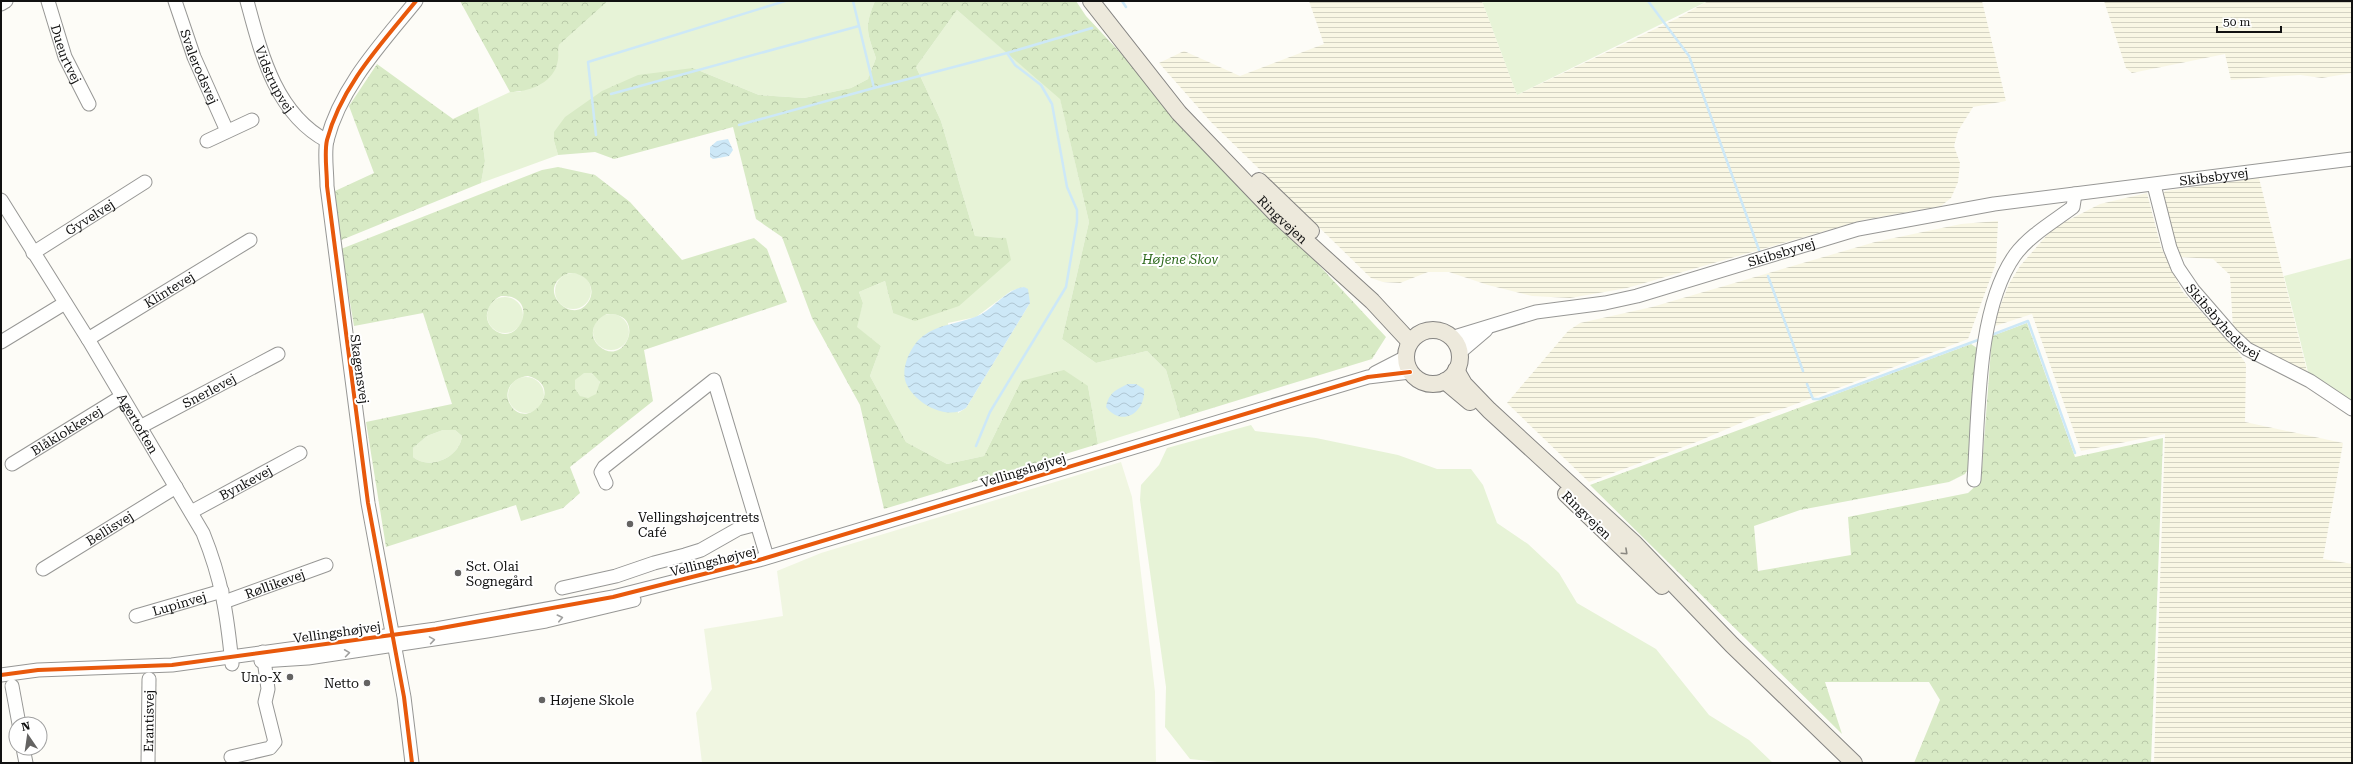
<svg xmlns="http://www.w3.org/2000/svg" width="2353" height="764" font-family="'Roboto Serif',serif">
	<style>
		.farmland { fill: url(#farmland-rules) }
		.grass { fill: #e7f3d7; fill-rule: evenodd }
		.forest { fill: url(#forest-crowns); fill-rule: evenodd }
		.pitch { fill: #f0f6e1 }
		.water { fill: url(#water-waves) }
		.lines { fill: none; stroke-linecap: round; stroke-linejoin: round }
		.stream { stroke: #cde8f7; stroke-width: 2.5 }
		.minor-casing { stroke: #979795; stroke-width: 15 }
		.major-casing { stroke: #858482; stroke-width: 18 }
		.minor { stroke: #fffffe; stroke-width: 13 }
		.major { stroke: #ede9dc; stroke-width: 16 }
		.cycleway-casing { stroke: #fff; stroke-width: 6 }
		.cycleway { stroke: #e8590c; stroke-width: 4 }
		.oneway { stroke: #8a8881 }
		.oneway2 { stroke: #a0a09f }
		.poi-dot { fill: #646362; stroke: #fff; stroke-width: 1.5 }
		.labels { text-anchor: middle; stroke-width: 4; stroke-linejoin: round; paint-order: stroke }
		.street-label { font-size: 13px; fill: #111; stroke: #fff }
		.park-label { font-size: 13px; font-style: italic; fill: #2f6b1f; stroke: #fff }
		.poi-label { font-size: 13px; fill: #111; stroke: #fff; text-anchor: start }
	</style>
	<defs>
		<pattern id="farmland-rules" width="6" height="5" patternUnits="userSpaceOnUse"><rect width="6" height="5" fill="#f9f7e4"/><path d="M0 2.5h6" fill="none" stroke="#d4d3c3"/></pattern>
		<pattern id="forest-crowns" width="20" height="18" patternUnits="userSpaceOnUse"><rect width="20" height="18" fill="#d8eac5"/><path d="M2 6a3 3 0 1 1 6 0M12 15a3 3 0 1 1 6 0" fill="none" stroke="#b8c8a8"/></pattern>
		<pattern id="water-waves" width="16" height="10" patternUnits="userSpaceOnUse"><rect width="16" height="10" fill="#cde8f7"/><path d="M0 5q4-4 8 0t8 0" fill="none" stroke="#afc6d3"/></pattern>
	</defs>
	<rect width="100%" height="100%" fill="#fdfcf7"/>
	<path class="farmland" d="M1309,1H1482L1517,95L1678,18L1708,1H1982L2006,101L1973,107L1958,131L1954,146L1960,163L1958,182L1951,198L1941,206L1863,220L1627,288L1570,298L1532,296L1488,285L1449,272H1428L1400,283L1383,282L1371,278L1211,122L1159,63L1184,51L1240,76L1324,44Z
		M2104,1H2352V73L2322,78L2300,75L2231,80L2225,54L2132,73L2126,68Z
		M2259,178L2308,375L2241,339L2233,330L2230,275L2213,259L2180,257L2174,246L2161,197L2165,191Z
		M2147,193L2161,247L2182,291L2238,352L2246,364L2245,422L2343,443L2323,559L2352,564V763H2154L2165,434L2081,451L2032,314L1995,326L1997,314L2009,284L2020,266L2053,228L2100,204Z
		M1998,221L1996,263L1968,339L1788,407L1750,419L1699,441L1589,482L1507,403L1568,331L1580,323L1652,307L1875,242L1961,224Z"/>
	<path class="grass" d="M608,1H875C864,27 867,33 876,58L868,79L851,88L804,98L759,95L693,68L554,141L558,155L481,183L485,161L478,107L510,92H520L557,66L559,45Z
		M1482,1H1708L1517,95Z
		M957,10L1060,98L1089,222L1062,339L1096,363L1147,351L1166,370L1180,418L1098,444L1088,386L1021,381L984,456L947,464L906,442L870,376L881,346L856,327L863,303L859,292L885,281L893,313L1005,238L975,236L941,121L916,67ZM1024,287L1030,303L966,408L958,413L948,323L976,317L1011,291Z
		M2352,258V404L2309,376L2284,276Z
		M555 291a18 18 0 1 1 36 0a18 18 0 1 1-36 0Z
		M487 315a18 18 0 1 1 36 0a18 18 0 1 1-36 0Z
		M593 332a18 18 0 1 1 36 0a18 18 0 1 1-36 0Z
		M574 385a13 13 0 1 1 26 0a13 13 0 1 1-26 0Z
		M508 395a18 18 0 1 1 36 0a18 18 0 1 1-36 0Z
		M1251,425L1255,431L1316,438L1398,455L1437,469H1471L1483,485L1497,523L1528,544L1559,573L1577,603L1656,649L1709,715L1749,740L1773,763H1226L1190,759L1165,727L1166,687L1140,500L1141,485L1159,465L1167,448Z
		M443,430H455L462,436C460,457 430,471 413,457V448L427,436Z"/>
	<path class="forest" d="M460,1H608L559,45C558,51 559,59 557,65C551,84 528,92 510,92Z
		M875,1H1076L1086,16L1386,337L1372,359L1180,418L1166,370L1147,351L1096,363L1062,339L1089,222L1060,99L957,10L916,67L941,121L975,236L1006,238L1011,260L959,306L915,321L893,313L885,281L859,292L863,303L857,327L881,346L870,376L906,442L947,464L984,456L1021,381L1064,370L1088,386L1098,444L884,509L860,405L812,318L782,237L756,219L733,127L614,159L595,152L558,155L554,141V132L565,117L602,91L638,75L693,68L759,95L804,98L851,88L868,79L876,58C867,33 864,27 875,1Z
		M377,64L453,119L478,107L485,161L481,183L339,241L335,191L374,173L349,106Z
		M558,167L595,175L630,202L682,260L754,238L767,249L787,302L644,350L653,401L570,467L580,493L563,508L521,521L516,505L386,547L366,422L452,404L423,313L354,326L341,249L542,170ZM569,273C583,272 596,284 590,299C575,330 531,288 569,273ZM501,296C542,294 519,351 493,329C481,318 488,302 501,296ZM607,314C648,312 625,369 599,346C587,335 594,319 607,314ZM584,373H592L600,382L596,394L588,398L580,396L575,389V380ZM528,376C567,386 527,434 510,404C502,390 514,377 528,376ZM443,430H455L462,436C460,457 430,471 413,457V448L427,436Z
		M2027,323L2075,457L2163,438L2151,763H1914L1940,700L1929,682H1825L1842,734L1590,485L1971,344L1977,348L1968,469L1965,474L1949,482L1800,510L1754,526L1758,571L1851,555L1848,517L1968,493L1981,481L1992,336Z"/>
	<path class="pitch" d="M1121,462L1132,497L1155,692L1156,763H702L696,713L712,689L704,629L783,616L777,571L821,553Z"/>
	<path class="water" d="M728,139L733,150L729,156L713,159L710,157V147L717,141Z
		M1024,287L1028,289L1030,303L966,408C948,421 916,404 907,385C899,370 911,345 923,336C939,324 957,324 975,317C993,311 1005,289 1024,287Z
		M1128,384H1136L1144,389C1146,412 1122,428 1106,407C1109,393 1115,390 1128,384Z"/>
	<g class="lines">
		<path class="stream" d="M853,1L874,88L1007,53L1092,28
			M1122,1L1126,7
			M1648,1L1689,56L1759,250
			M611,94L859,26
			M739,125L874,88
			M596,135L588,62L785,1
			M1768,276L1803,371
			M1994,334L2028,321L2075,453
			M1807,384L1813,399H1819L1978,340
			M976,446L990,412L1066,287L1077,222V210L1067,187L1052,104L1041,85L1015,65L1007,53"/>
		<defs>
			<g id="minor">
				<path id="s1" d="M48,1L65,57L89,104"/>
				<path id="s2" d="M175,1L194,57L227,131"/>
				<path id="s3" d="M247,1C261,53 275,113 327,141"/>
				<path d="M1,4L6,1"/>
				<path d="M207,141L252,120"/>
				<path id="s4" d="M2154,185L2170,248L2178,268L2193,290L2232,335L2247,349L2310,381L2352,409"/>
				<path id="s5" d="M1,200L88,339L203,533C222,580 227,614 232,664"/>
				<path id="s6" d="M33,253L145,182"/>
				<path id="s7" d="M1451,338L1536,312L1605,303L1637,296L1858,229L1994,204L2352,159"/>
				<path id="s8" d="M88,339L250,240"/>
				<path d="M1,342L65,303"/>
				<path d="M1459,353L1486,330"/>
				<path d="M1375,373L1406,357"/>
				<path id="s9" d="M140,427L278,354"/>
				<path id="s10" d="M12,464L121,397"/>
				<path d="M1974,480C1979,414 1976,310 2015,255C2030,235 2053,222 2073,207L2075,194"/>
				<path d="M606,483L601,472L604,467L714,380L767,557"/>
				<path id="s11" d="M191,512L300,453"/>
				<path id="s12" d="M43,569L176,487"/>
				<path d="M562,588L616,576L654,563L685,555L701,550L738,529L757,524"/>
				<path id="s13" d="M224,602L326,565"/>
				<path id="s14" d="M136,616L222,591"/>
				<path d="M261,661L308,658L487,631L546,621L634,600"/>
				<path d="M1,675L38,670L172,665L436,629L613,597L759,560L1368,377L1410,372"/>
				<path d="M12,686L19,724"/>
				<path d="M23,748L26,763"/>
				<path d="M231,757L270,748L275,742L265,702L268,689L263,652"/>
				<path id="s15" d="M148,763L149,679"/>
				<path d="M412,763L404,697L368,503L327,186C327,171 324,153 327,140C341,86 382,43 416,1"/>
			</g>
			<g id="major">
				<path id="s16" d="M1091,1L1179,113L1275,213L1372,301L1410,342"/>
				<path d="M1259,181L1311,231"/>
				<circle cx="1433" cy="357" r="27"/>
				<path d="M1456,370L1464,384L1489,410L1635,544L1732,645L1854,763"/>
				<path d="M1445,381L1470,402"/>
				<path d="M1566,494L1662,586"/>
			</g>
		</defs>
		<use href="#minor" class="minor-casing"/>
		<use href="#major" class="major-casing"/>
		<use href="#minor" class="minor"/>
		<use href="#major" class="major"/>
		<defs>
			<path id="cycleway" d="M1,675L38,670L172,665L436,629L613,597L759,560L1368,377L1410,372
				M412,763L404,697L368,503L327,186C327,171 324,153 327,140C341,86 382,43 416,1"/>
		</defs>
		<use href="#cycleway" class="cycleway-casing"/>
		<use href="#cycleway" class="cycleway"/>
	</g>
	<defs><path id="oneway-chevron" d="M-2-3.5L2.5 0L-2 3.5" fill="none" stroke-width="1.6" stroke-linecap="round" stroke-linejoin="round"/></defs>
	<use class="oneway" href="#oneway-chevron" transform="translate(1625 552) rotate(43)"/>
	<g class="oneway2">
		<use href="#oneway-chevron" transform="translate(560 618) rotate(-13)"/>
		<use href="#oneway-chevron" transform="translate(432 640) rotate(-9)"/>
		<use href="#oneway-chevron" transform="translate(347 653) rotate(-8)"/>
	</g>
	<g class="poi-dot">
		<circle cx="630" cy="524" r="4"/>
		<circle cx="458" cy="573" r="4"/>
		<circle cx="290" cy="677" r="4"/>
		<circle cx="367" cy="683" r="4"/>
		<circle cx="542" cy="700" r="4"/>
	</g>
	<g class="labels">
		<g class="street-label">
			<text dy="5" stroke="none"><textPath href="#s1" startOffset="56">Dueurtvej</textPath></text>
			<text dy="5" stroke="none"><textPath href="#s2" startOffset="70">Svalerodsvej</textPath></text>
			<text dy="5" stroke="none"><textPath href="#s3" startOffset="83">Vidstrupvej</textPath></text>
			<text dy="5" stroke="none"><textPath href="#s7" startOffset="782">Skibsbyvej</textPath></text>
			<text dy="5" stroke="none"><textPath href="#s6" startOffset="67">Gyvelvej</textPath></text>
			<text dy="5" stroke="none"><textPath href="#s16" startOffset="291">Ringvejen</textPath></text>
			<text dy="5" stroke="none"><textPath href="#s7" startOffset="342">Skibsbyvej</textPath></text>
			<text dy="5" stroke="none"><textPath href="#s8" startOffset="95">Klintevej</textPath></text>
			<text dy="5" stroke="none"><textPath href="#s4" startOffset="157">Skibsbyhedevej</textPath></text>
			<text transform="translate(360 369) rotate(82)" y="5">Skagensvej</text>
			<text dy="5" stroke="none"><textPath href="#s9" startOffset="78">Snerlevej</textPath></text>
			<text dy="5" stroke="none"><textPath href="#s5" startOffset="262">Agertoften</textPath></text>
			<text dy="5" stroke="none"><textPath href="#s10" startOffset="64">Blåklokkevej</textPath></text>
			<text transform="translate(1023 470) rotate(-17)" y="5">Vellingshøjvej</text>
			<text dy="5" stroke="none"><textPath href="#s11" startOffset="62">Bynkevej</textPath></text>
			<text transform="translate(1587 515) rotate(44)" y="5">Ringvejen</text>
			<text dy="5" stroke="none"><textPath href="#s12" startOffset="78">Bellisvej</textPath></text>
			<text transform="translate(713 561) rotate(-14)" y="5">Vellingshøjvej</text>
			<text dy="5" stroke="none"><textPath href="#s13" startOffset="54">Røllikevej</textPath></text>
			<text dy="5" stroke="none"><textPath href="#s14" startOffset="45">Lupinvej</textPath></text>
			<text transform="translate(337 632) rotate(-8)" y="5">Vellingshøjvej</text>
			<text dy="5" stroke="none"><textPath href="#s15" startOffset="42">Erantisvej</textPath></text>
		</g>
		<g class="park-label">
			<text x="1180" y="264">Højene Skov</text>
		</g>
		<g class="poi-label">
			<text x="638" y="522">Vellingshøjcentrets<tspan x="638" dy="15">Café</tspan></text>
			<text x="466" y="571">Sct. Olai<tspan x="466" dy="15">Sognegård</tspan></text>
			<text x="282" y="682" text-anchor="end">Uno-X</text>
			<text x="359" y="688" text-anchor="end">Netto</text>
			<text x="550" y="705">Højene Skole</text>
		</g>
	</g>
	<rect width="2353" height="764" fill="none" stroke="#111111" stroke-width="4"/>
	<g transform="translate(28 736) rotate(347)"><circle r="19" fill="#ffffff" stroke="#a0a0a0"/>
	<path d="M0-3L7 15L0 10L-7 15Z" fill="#646362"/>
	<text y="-6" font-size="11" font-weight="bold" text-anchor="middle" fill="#111111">N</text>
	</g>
	<path d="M2217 26v6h64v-6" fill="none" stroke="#111111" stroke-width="2"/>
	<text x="2223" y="26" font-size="12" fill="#111111" stroke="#ffffff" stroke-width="3" paint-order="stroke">50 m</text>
</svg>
